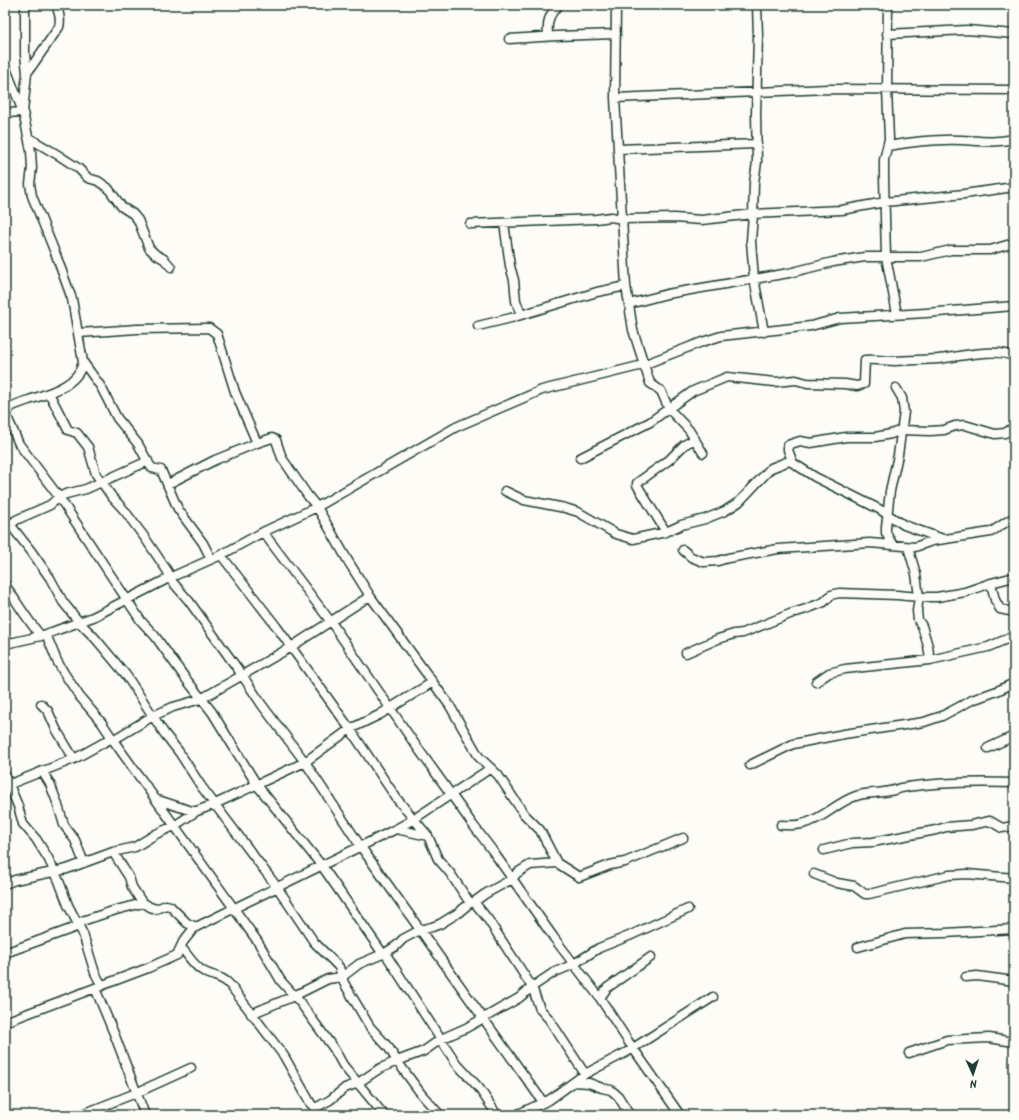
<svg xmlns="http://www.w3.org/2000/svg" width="1019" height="1120" font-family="Kalam,sans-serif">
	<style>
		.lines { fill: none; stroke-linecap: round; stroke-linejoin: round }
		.minor-casing { stroke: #1f3d34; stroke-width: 11 }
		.minor { stroke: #fdfcf7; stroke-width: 8 }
	</style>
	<rect width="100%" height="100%" fill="#fdfcf7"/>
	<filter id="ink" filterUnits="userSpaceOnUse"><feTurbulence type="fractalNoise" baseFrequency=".025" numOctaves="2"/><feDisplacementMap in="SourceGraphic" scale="8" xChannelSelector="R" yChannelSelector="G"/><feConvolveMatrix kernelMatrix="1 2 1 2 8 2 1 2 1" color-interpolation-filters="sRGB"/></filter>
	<g filter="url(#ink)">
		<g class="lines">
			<defs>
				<path id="minor" d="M25,5V54L27,73
					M616,5L615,98L626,286L633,330L650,383L661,391L669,409L689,430L703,453
					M757,5L758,36L756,114L757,162L754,183L753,214L751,241L754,278L764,332
					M888,5L887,89L889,139L884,160V177L886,257L897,314
					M887,34L967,30L1014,34
					M548,36C547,23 548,15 559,5
					M509,39L557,36L616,34
					M5,66L23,112L5,113
					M615,98L828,89L1014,90
					M29,138L58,155L78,168L88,178L98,181L108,188L122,207L133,214L138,220L149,248L155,254L164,259L171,267
					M888,146C911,142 938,139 962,140C980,141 995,143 1014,139
					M618,149L757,144
					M504,223L510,266L514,280L516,301L521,314
					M470,224L596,219L611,217L622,219L674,218L702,220L753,214L842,210L885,202L964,194L1014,187
					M629,304L667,294L789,273L833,262L865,257H921L951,250H990L1014,243
					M478,326L511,318L597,292L626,286
					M79,333L137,329L209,328L217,334L235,392L257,443
					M83,362L101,387L117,418L138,444L149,464L152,468L161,470L178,509L203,543L211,559
					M49,393L68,430L77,433L88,447L96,474L112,497L124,510L145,538L168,572L169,578L189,601L242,675L262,705L305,762L361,847L543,1102
					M10,407L7,414L8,419L19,444L59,497L141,621L155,636L186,679L212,712L257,785L322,866L383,954
					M6,409C13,406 21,402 29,400C49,393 78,386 83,362L72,299L56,255L32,196L30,184L32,168L31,151L23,112L27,73L59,27C61,19 59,13 56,5
					M580,458L650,422L693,391L727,377L775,382L796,380L807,383L845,384L857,386L864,384V382L865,360C875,359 885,361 895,361C910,360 924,360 938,359C957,357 999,347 1014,357
					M168,484L215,460L257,443L272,438L276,440L282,458L308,496L317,507L348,561L370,596L450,706L479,757L498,775L524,814L540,830L557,863
					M505,491L524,500L565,508L578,512L616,534L633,539L666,532L681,525L705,519L725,511L739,502L771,468L789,461L793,463
					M5,518L31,551L50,578L63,602L79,622L95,638L126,675L164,733L179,752L201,786L277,887L314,942L339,967L344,983L370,1027L389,1048L397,1061L422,1095L440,1115
					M5,527L11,525L16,520L50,505L59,497L66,494L86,489L148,461
					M263,532L331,622L412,740L473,825L492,850L554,938L600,998L628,1041L680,1115
					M666,532L637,485V483L669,460L684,445L695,439
					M943,539L904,525L879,509L815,477L793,463L788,450V445L800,441L811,443L846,437H875L891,434L901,430L930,431L944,430L955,426L965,425L995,434L1005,433L1014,427
					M892,544L886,533V527L890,491L898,455L904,412L902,398L896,388
					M908,547L916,574L919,597L917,611L918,620L922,626L928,646L930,660
					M683,550L691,557L704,562L718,561L728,558L778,549L870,543L915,547L932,541L991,532L1014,517
					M221,555L276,626L350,729L397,799L428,836L438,859L450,873L470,903
					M991,583L1014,577
					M5,585C17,602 27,620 41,636
					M46,634L57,661L64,673L80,697L102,723L112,738
					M5,644L41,636L93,617L169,578L221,555L263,532L317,507L456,427L542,390L643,365L702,342L721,336L811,326L840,318L926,313L1014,306
					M686,653L718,639L734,634L743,633L790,614L806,609L824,602L831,595L839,593L897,595L919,597H937L965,592L991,583L995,600L1000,609L1014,612
					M816,682L829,673L845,669L930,660L988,647L1014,636
					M41,704L48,711L56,729L74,759
					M113,740L258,942L281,981L299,1001L334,1049L343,1065L384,1115
					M988,748L1014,736
					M750,765L793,744L844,734L924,722L942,716L972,700L997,691L1014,683
					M42,771L50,784L57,802L64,825L75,840L84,863
					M5,775L18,806L23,824L36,839L48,858L59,881L68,905L83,934L95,973L102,986
					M5,786L74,759L112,738L113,740L153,716L173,707L201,699L227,684L291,647L370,596
					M155,799L192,811H197L215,804L305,762L350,729L379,715L433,682
					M781,825C788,825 795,826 802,824C822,820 837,802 856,796C867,792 878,794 889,791C893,791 897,789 901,788C938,782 977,782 1014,783
					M396,829L428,836
					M824,850L852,843L873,842L936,830L946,827L971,825L990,821L1002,828L1014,826
					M113,852L129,877L132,887L141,901L150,907L156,909L166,905L170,906L187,923L196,927
					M814,874L837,883L854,886L865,894H869L949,875L967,874L1014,878
					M5,884L15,880L67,869L113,852L135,847L156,834L174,826L197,811
					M474,902L487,918L532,987L540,1009L549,1019L585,1074
					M181,947C187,954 192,963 200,969C210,977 222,975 230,985L284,1056L311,1104L314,1107H317L330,1100L345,1088L358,1083L379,1069L397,1061L424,1051L441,1039L466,1028L519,998L532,987L553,973L574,964L599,948L629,936L688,909
					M858,947L905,934L945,933L1014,929
					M5,953L79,926L82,921L116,910L143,903
					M385,953L456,1063L479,1088L497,1115
					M966,977L977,976L1014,981
					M95,988L115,1036L145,1115
					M600,998L607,988L651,957
					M251,1014L294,996L328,979L342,977L359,964L385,953L396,946L403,939L420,930L432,927L440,924L458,913L470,903L474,902L485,894L512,879L517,873L530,865L557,863L579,877L610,865L625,862L683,838
					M5,1022L148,968L177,955L183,942L194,928L396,829L414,819L491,768
					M909,1053L947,1040L989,1038L1014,1042
					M574,1082L589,1083L602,1088L611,1090L618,1096L630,1115
					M80,1115L136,1093L191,1068
					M516,1115L549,1100L585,1074L627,1052L713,997"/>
			</defs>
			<use href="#minor" class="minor-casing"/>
			<use href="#minor" class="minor"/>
		</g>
	</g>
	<rect width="1019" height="1120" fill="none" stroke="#fdfcf7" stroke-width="20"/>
	<rect x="10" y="10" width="999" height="1100" fill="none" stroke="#1f3d34" stroke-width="1.5" filter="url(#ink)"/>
	<g transform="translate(973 1074) rotate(177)" stroke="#fdfcf7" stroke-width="3" paint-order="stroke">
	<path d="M0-3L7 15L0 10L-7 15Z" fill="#1f3d34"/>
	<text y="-6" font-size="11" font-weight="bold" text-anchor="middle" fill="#1f3d34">N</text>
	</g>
</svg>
